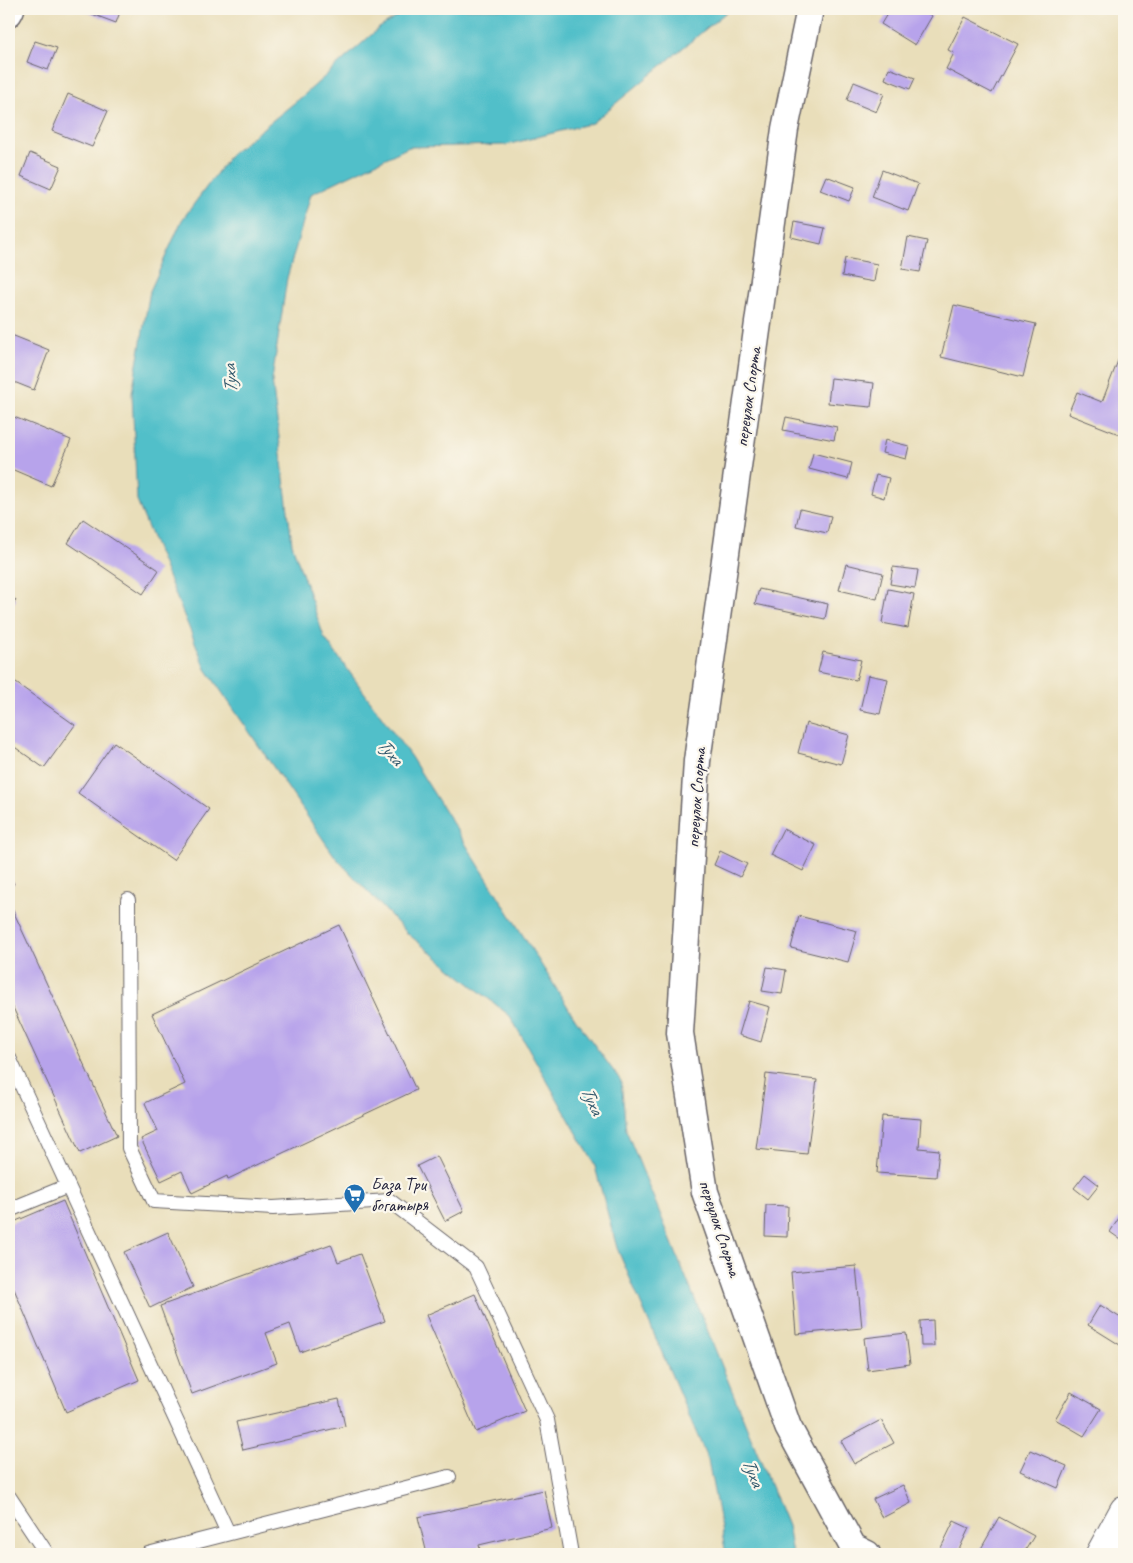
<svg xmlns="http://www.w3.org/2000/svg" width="1133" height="1563" font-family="Caveat,sans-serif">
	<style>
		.water { fill: #51bfc9; stroke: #3a7082 }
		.building { fill: #b7a3eb }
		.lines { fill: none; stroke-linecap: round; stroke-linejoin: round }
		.service-casing { stroke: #686467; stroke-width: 16 }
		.minor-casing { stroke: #686467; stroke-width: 29 }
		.tertiary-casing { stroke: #686467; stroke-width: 30 }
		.service { stroke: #fff; stroke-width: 14 }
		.minor { stroke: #fff; stroke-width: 26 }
		.tertiary { stroke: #fff; stroke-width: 28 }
		.labels { text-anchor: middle; stroke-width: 4.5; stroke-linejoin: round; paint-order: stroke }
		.street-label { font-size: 18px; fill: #22223b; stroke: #fbf7ec }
		.poi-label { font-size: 18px; fill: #22223b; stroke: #fbf7ec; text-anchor: start }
		.water-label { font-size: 19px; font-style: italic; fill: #32596d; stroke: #fbf7ec }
	</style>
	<rect width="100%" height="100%" fill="#fbf7ec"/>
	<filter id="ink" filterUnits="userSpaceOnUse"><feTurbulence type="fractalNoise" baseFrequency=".02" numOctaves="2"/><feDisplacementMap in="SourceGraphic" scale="10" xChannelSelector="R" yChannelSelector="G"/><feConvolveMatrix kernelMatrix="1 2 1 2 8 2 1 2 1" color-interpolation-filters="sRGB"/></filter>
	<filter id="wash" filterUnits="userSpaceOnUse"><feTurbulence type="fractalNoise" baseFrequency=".0096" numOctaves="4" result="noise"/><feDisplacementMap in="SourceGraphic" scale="20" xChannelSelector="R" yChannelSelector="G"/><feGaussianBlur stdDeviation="1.12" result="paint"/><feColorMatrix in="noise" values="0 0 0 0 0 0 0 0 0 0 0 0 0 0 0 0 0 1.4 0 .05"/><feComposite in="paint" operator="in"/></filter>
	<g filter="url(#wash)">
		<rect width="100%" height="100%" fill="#e9deba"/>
		<path class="water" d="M410,9H730L592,123L506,145L409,147L311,194L287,278L272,380L292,544L324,637L411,757L576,1020L621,1081L626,1130L787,1526L792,1554H726L708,1460L617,1248L594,1163L510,1016L408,934L336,858L206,669L137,501L132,393L150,291L182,220L231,154L304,95L379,28Z"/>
		<g id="blocks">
			<path class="building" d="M85,9H121L116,23L84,11Z
				M890,9H920L932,16L915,45L881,24Z
				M965,17L1018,44L992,93L946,69L954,53L948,50Z
				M35,41L57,48L48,70L27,62Z
				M889,68L915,78L910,89L885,79Z
				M854,82L884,94L876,112L847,100Z
				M68,94L108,111L92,147L52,131Z
				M30,153L61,166L51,189L21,176Z
				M882,170L918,184L908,211L872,197Z
				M826,176L855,187L849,201L820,190Z
				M794,222L825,228L821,244L791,237Z
				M908,237L927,241L920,272L902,269Z
				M845,258L877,264L874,282L842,276Z
				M954,305L1036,324L1023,377L941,357Z
				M9,334L49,350L34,390L9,380Z
				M1119,358L1124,360V436L1068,414L1077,392L1102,402Z
				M831,378L874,383L871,407L828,403Z
				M9,415L71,440L51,486L9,468Z
				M786,417L837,427L834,440L783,430Z
				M885,440L909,446L906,459L882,453Z
				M813,453L852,463L848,479L809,469Z
				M876,475L889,478L884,498L871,494Z
				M800,509L831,516L827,533L796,526Z
				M83,519L159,570L143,594L68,543Z
				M846,564L883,573L877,599L839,590Z
				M893,567L918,570L915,588L890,584Z
				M759,589L828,604L825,619L755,604Z
				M888,589L914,594L908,628L882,623Z
				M9,594L16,600L9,610Z
				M823,652L861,660L856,680L818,672Z
				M868,675L888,679L880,714L860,710Z
				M9,678L75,725L44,768L9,743Z
				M806,723L849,735L841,764L798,753Z
				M114,742L209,809L173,860L78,793Z
				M783,829L816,845L803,871L770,855Z
				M720,851L747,864L740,877L714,865Z
				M9,874L14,884L9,887Z
				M9,902L117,1136L80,1153L9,999Z
				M799,916L857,931L848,962L791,948Z
				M339,925L416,1090L228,1179L227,1176L192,1193L182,1171L161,1181L141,1139L158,1131L145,1103L185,1084L152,1014Z
				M767,967L786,970L782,994L762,991Z
				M749,1001L770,1007L761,1042L739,1035Z
				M766,1074L817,1080L807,1154L756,1149Z
				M882,1116L921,1119L919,1148L939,1150L936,1177L877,1173Z
				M437,1156L464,1211L445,1221L417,1166Z
				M1085,1174L1099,1185L1088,1199L1074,1188Z
				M63,1201L139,1380L66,1412L9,1277V1224Z
				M766,1205L788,1206L787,1237L765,1236Z
				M1124,1210V1242L1110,1232Z
				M168,1232L193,1287L150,1308L124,1252Z
				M331,1244L338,1262L360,1254L385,1321L300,1352L290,1324L266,1333L277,1363L192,1394L160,1306Z
				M856,1266L862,1328L796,1334L791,1272Z
				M475,1294L525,1411L476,1432L426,1315Z
				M1100,1305L1124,1320V1339L1120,1345L1088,1325Z
				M933,1320L934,1346H921L920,1321Z
				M906,1333L910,1364L868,1370L864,1338Z
				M1071,1392L1101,1409L1084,1436L1055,1419Z
				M339,1399L345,1426L243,1450L236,1422Z
				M881,1420L894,1443L854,1464L841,1441Z
				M1030,1450L1067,1466L1058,1488L1020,1471Z
				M903,1485L911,1503L882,1518L873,1499Z
				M544,1490L552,1528L479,1545L481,1554H427L418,1517Z
				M999,1517L1034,1536L1023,1554H978Z
				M954,1521L969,1528L957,1554H938Z"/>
		</g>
	</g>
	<g filter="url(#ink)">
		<use href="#blocks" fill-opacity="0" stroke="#686467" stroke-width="1"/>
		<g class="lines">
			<defs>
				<path id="service" d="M128,900L129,1148L154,1201L273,1208L390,1201L476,1267L547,1420L571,1554
					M9,1058L228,1533
					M9,1210L68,1186
					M9,1497L47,1554
					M148,1554L449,1477"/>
				<path id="minor" d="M810,9L785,129L697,761L680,1033L705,1192L788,1427L853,1547L867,1554
					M9,13L11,9"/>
				<path id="tertiary" d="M1100,1554L1124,1510"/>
			</defs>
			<use href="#service" class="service-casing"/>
			<use href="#minor" class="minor-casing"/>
			<use href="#tertiary" class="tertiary-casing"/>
			<use href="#service" class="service"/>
			<use href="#minor" class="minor"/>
			<use href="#tertiary" class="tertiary"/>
		</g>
	</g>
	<defs>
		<symbol id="supermarket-pin" viewBox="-11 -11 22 30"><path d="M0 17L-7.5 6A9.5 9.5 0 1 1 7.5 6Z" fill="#1f6fb2" stroke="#fbf7ec"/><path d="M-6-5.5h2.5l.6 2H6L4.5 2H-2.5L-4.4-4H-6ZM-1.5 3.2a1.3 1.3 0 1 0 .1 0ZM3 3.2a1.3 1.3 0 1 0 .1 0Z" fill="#fff"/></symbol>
	</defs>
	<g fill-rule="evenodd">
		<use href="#supermarket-pin" x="342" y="1182" width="25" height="34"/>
	</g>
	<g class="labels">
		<g class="street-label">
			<text transform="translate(748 397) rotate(-82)" y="6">переулок Спорта</text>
			<text transform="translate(696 798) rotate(-86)" y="6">переулок Спорта</text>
			<text transform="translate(720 1228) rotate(72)" y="6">переулок Спорта</text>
		</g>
		<g class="poi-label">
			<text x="371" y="1190">База Три<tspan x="371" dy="21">богатыря</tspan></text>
		</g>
		<g class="water-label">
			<text transform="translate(229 379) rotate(-94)" y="7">Туха</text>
			<text transform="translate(391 751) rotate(49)" y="7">Туха</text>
			<text transform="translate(593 1100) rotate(65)" y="7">Туха</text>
			<text transform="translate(754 1472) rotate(68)" y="7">Туха</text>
		</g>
	</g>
	<rect width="1133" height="1563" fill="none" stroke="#fbf7ec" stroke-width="30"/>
</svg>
